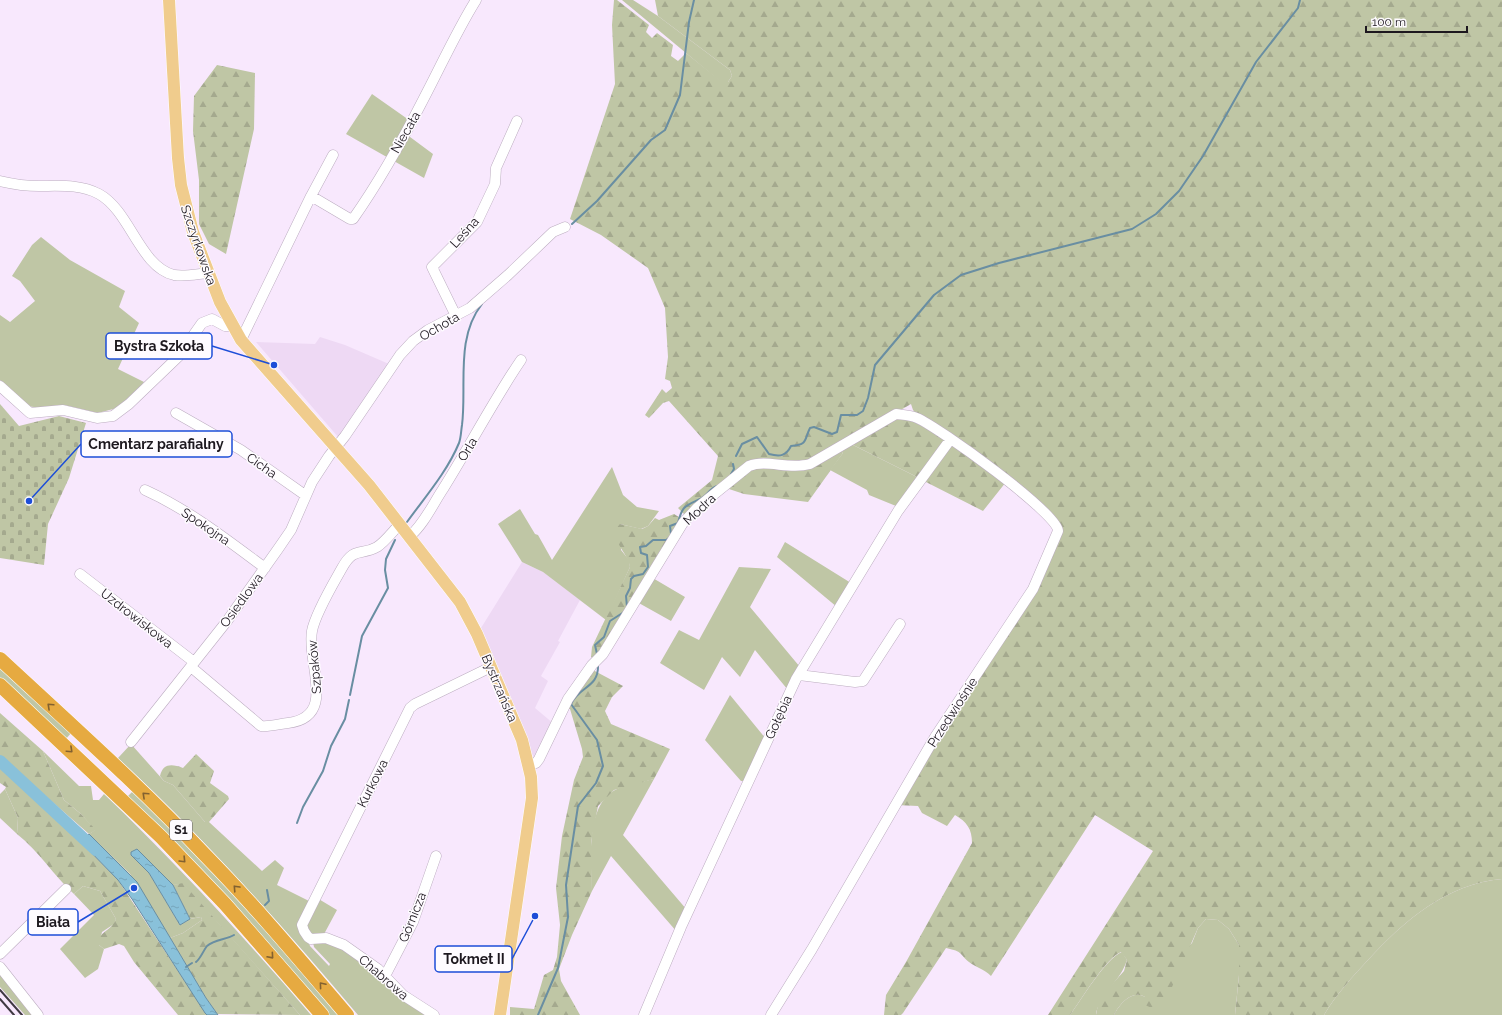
<svg xmlns="http://www.w3.org/2000/svg" width="1502" height="1015" font-family="Raleway,sans-serif">
	<style>
		.built { fill: #eed9f4 }
		.grass { fill: #bfc6a5 }
		.forest { fill: url(#forest-firs) }
		.cemetery { fill: url(#cemetery-stones) }
		.water { fill: url(#water-ripples); stroke: #698ea2 }
		.lines { fill: none; stroke-linecap: round; stroke-linejoin: round }
		.stream { stroke: #698ea2; stroke-width: 2 }
		.river { stroke: #89c1da; stroke-width: 12 }
		.minor-casing { stroke: #bcadc0; stroke-width: 11 }
		.major-casing { stroke: #fff; stroke-width: 13 }
		.highway-casing { stroke: #fff; stroke-width: 15 }
		.minor { stroke: #fff; stroke-width: 10 }
		.major { stroke: #f0cc8d; stroke-width: 12 }
		.highway { stroke: #e6aa41; stroke-width: 14 }
		.rail { stroke: #3f3942; stroke-width: 2 }
		.oneway { stroke: #826130 }
		.labels { text-anchor: middle; stroke-width: 3; stroke-linejoin: round; paint-order: stroke }
		.shield { fill: #fefbff; stroke: #605c62; stroke-width: 1 }
		.shield-label { font-size: 12px; font-weight: bold; fill: #1d181f }
		.street-label { font-size: 13px; fill: #1d181f; stroke: #fefbff }
		.leader { fill: none; stroke: #1d4ed8; stroke-width: 1.5 }
		.callout-dot { fill: #1d4ed8; stroke: #fefbff; stroke-width: 1.5 }
		.callout { fill: #fefbff; stroke: #1d4ed8; stroke-width: 1.5 }
		.callout-label { font-size: 14px; text-anchor: middle; font-weight: bold; fill: #1d181f }
	</style>
	<defs>
		<pattern id="forest-firs" width="22" height="20" patternUnits="userSpaceOnUse"><rect width="22" height="20" fill="#bfc6a5"/><path d="M5 1l3.5 6h-7zM16 11l3.5 6h-7z" fill="#a4a98e"/></pattern>
		<pattern id="cemetery-stones" width="16" height="16" patternUnits="userSpaceOnUse"><rect width="16" height="16" fill="#bfc6a5"/><path d="M2 7V4a2 2 0 0 1 4 0v3zM10 15v-3a2 2 0 0 1 4 0v3z" fill="#a4a98e"/></pattern>
		<pattern id="water-ripples" width="26" height="14" patternUnits="userSpaceOnUse"><rect width="26" height="14" fill="#89c1da"/><path d="M2 4q2-2 4 0t4 0M15 11q2-2 4 0t4 0" fill="none" stroke="#76a5bb"/></pattern>
	</defs>
	<rect width="100%" height="100%" fill="#f8e8fd"/>
	<path class="built" d="M320,337L345,345L389,364L339,438L256,342L315,344Z
		M522,562L543,572L580,600L558,641L560,642L541,676L548,681L535,708L554,724L534,759L481,628Z"/>
	<path class="grass" d="M622,0H633L658,16L730,70L732,76L728,82H721Z
		M372,94L409,120L406,134L433,154L424,178L346,134Z
		M41,237L70,260L125,291L119,307L139,323L118,369L144,382L132,397L117,408L98,413L64,405L50,409L26,406L0,380V315L10,322L35,301L20,281L12,276L32,245Z
		M849,443L919,478L896,506L869,495L867,490L830,470L843,453L840,448Z
		M612,467L623,495L637,507L659,511L648,526L641,529L620,524L621,550L629,560L630,567L606,620L543,572L522,562L498,524L520,509L535,534L538,535L552,560Z
		M785,542L851,583L837,607L777,557Z
		M739,567L771,569L750,607L800,667L788,690L755,650L740,677L722,657L704,690L660,663L679,630L699,640Z
		M651,577L685,597L671,621L637,602Z
		M0,665L72,732L65,740L0,680Z
		M730,695L766,739L744,781H741L705,740Z
		M131,744L164,781L173,785L205,822H209L262,871L275,860L284,868L277,885L311,902L301,920L310,946L329,966L330,964L314,947L313,942L326,940L342,946L429,1015H358C282,925 204,838 118,758Z
		M43,751L79,786H91L93,800H99L104,794C177,864 245,938 311,1015H300L183,884L173,885L137,849L131,855L149,873L180,925L190,919L201,917L202,920L183,933L170,938L130,874L89,834L95,830L81,814L64,800Z
		M654,779L623,835L687,910L677,932L611,856L592,891C591,863 585,806 615,790C626,784 642,782 654,779Z
		M5,789L18,818L17,834L0,818V794Z
		M134,790L206,861L342,1015H327L127,797Z
		M1502,879V1015H1324C1336,995 1352,977 1368,960C1404,921 1446,884 1502,879Z
		M83,886L100,891L116,919L114,924L102,932L99,945L104,949L98,969L85,978L60,949L94,915L74,894Z
		M317,898L337,910L323,936L312,937L305,922Z
		M1206,919L1218,920L1229,929L1239,945V975L1235,1015H1114C1119,1005 1132,989 1145,997L1192,943L1198,928Z
		M1122,952L1127,960C1121,981 1098,996 1096,1015H1070C1081,1000 1106,958 1122,952Z
		M0,972L34,1015H25L0,987Z"/>
	<path class="forest" d="M614,0H617L649,25L646,32L652,38L657,33L673,45L671,56L678,61L686,53L721,81L728,82L732,76L730,70L658,16L655,0H1502V879C1446,884 1404,921 1368,960C1352,977 1336,995 1324,1015H1235L1239,975V945L1229,929L1218,920L1206,919L1198,928L1172,987L1154,1009L1145,1005V997C1132,989 1119,1005 1114,1015H1096L1099,999L1124,971L1127,960L1121,952C1106,958 1081,1000 1070,1015H1048L1153,851L1095,815L991,976C984,969 975,967 969,962C958,953 964,952 946,948L903,1013L901,1015H884L886,995L906,962L972,843C972,829 967,822 955,815L947,826L922,813L918,806L896,805L994,652L1060,527L917,415L913,410L911,404L809,463L753,462L685,515L678,508L712,480L718,456L669,401L663,403L649,418L645,415L662,389L666,393L672,388L670,381L665,379L668,357L665,308L648,268L601,235L570,219L615,84L612,25Z
		M217,65L255,73L254,129L226,254L209,244L199,224V180L193,131L194,96Z
		M896,417H906L946,440L919,478L849,443Z
		M949,443L1006,482L983,511L922,480Z
		M840,448L843,453L808,502L744,494L726,488L747,468H795Z
		M674,514L682,519L595,660L591,657L592,647L630,567C628,555 617,546 613,531L620,524L642,529L648,526L655,518L659,520Z
		M591,669L623,686L612,697L605,711L611,724L670,749L654,779L614,790L598,806L591,842L592,891L572,935L559,969L561,981L580,1015H510V1007L534,1009L544,975L553,970L557,957L560,925L556,888L562,836L574,780L583,757L582,749L570,709H565Z
		M0,713L43,751L64,800L81,814L96,830L89,834L0,756Z
		M196,754L214,771L210,783L228,796L229,799L209,822H205L173,785L164,781L160,776C163,763 172,764 183,768Z
		M0,768L82,843L118,880L207,1015H178L134,962L124,946L119,944L104,949L99,945L98,939C103,931 113,928 116,919L100,891L83,886L74,894C53,875 39,851 17,834L18,818L5,789L6,787L0,783Z
		M183,883L300,1015L217,1014L206,998L170,938L183,933L202,920L201,917L190,919L173,885Z"/>
	<path class="cemetery" d="M0,404L19,426L59,416L86,423L69,478L48,524L44,565L0,558Z"/>
	<path class="water" d="M89,834L137,882L206,998L218,1015H207L205,1013L132,899L118,880L82,843Z
		M137,849L173,885L190,919L180,925L149,873L131,855V852Z"/>
	<g class="lines">
		<path class="stream" d="M572,224L597,201L651,140L665,130L680,95L689,22L694,0
			M736,456L742,444L757,437L769,454C780,457 786,456 791,446C808,445 804,440 810,428L814,427L832,434L837,432L841,415H857L863,411L868,398L875,365L934,295L961,275L999,263L1132,229L1156,214L1179,191L1203,156L1256,62L1298,8L1300,0
			M731,474L734,469L733,464
			M407,522C425,497 447,472 459,443C461,438 461,431 462,425C467,386 455,338 482,304
			M671,534L670,526L678,523C682,506 685,506 700,499C707,496 709,489 717,486
			M627,607L626,596L630,588L631,579L634,576L643,574L648,567L647,555L641,553L640,547L646,546L653,540H666L669,538
			M597,654L595,645L604,637L610,621L624,612
			M350,695L362,636L388,588L385,570L386,559L395,540
			M297,823L303,807L323,771L331,746L345,719L349,700
			M265,905L269,901L267,890
			M196,962C201,958 203,951 207,946C215,939 226,940 234,935
			M186,967L192,963
			M538,1015L558,968L568,917L566,885L578,806L596,783L603,766L597,740L571,704C579,686 599,688 598,665"/>
		<path class="river" d="M0,761L96,850"/>
		<defs>
			<path id="minor" d="M0,181C13,184 26,186 39,186C60,186 80,184 99,194C130,211 140,267 174,275C185,277 197,274 208,273
				M311,196L333,155
				M456,316L432,267L477,222L495,184L496,168L517,121
				M241,340L311,196L350,219H353C379,182 402,141 423,100C441,66 456,32 476,0
				M0,386L30,413L63,410L97,418L113,416L129,404L178,357L202,323L212,319L225,326H232
				M176,413L241,450L305,495
				M145,490C189,510 226,539 265,568
				M410,536C424,524 433,504 443,489C470,446 493,401 521,360
				M80,574L194,662
				M191,667L261,726C270,727 279,724 288,723C338,717 306,662 312,631C315,614 333,584 342,568C354,546 361,556 377,547C385,542 393,531 400,524
				M799,675L855,682L863,681L900,624
				M131,742L227,621L278,549L291,530L312,482L329,456L345,436L400,355L413,341L428,330L470,308L508,275L553,232L565,227
				M529,765L536,763L539,759L568,699L592,665L603,654L683,523L697,508L749,466C767,459 789,470 810,464L896,414C903,415 910,415 917,418C938,427 1058,513 1058,531L1033,589L935,737L812,949L771,1015
				M0,954L66,889
				M0,967L38,1015
				M385,976L413,922L436,856
				M434,1015L403,995L378,969L344,945L326,938L311,939L308,937L304,931L302,925L410,708L415,704L491,667
				M644,1015L681,927L796,679L898,511L950,440"/>
			<path id="major" d="M169,0L178,158L181,185L193,232L220,302L241,340L369,485L460,602L477,634L522,740L531,777L532,798L500,1015"/>
			<path id="highway" d="M0,659C70,724 141,787 206,856C256,907 301,961 347,1015
				M0,685L161,837L225,904L322,1015"/>
		</defs>
		<use href="#minor" class="minor-casing"/>
		<use href="#major" class="major-casing"/>
		<use href="#highway" class="highway-casing"/>
		<use href="#minor" class="minor"/>
		<use href="#major" class="major"/>
		<use href="#highway" class="highway"/>
		<path class="rail" d="M0,990L22,1015
			M0,999L14,1015"/>
	</g>
	<defs><path id="oneway-chevron" d="M-2-3.5L2.5 0L-2 3.5" fill="none" stroke-width="1.6" stroke-linecap="round" stroke-linejoin="round"/></defs>
	<g class="oneway">
		<use href="#oneway-chevron" transform="translate(50 706) rotate(-137)"/>
		<use href="#oneway-chevron" transform="translate(70 750) rotate(43)"/>
		<use href="#oneway-chevron" transform="translate(145 795) rotate(-137)"/>
		<use href="#oneway-chevron" transform="translate(183 860) rotate(46)"/>
		<use href="#oneway-chevron" transform="translate(236 888) rotate(-133)"/>
		<use href="#oneway-chevron" transform="translate(271 956) rotate(49)"/>
		<use href="#oneway-chevron" transform="translate(322 985) rotate(-130)"/>
	</g>
	<g class="labels">
		<rect class="shield" x="170" y="820" width="22" height="20" rx="3"/>
		<g class="shield-label">
			<text x="181" y="834">S1</text>
		</g>
		<g class="street-label">
			<text transform="translate(405 132) rotate(-60)" y="5">Niecała</text>
			<text transform="translate(464 232) rotate(-48)" y="5">Leśna</text>
			<text transform="translate(199 245) rotate(71)" y="5">Szczyrkowska</text>
			<text transform="translate(439 326) rotate(-30)" y="5">Ochota</text>
			<text transform="translate(467 449) rotate(-59)" y="5">Orla</text>
			<text transform="translate(262 465) rotate(35)" y="5">Cicha</text>
			<text transform="translate(699 509) rotate(-43)" y="5">Modra</text>
			<text transform="translate(206 526) rotate(34)" y="5">Spokojna</text>
			<text transform="translate(241 600) rotate(-54)" y="5">Osiedlowa</text>
			<text transform="translate(137 618) rotate(38)" y="5">Uzdrowiskowa</text>
			<text transform="translate(314 667) rotate(-95)" y="5">Szpaków</text>
			<text transform="translate(500 688) rotate(67)" y="5">Bystrzańska</text>
			<text transform="translate(952 712) rotate(-57)" y="5">Przedwiośnie</text>
			<text transform="translate(778 717) rotate(-65)" y="5">Gołębia</text>
			<text transform="translate(372 783) rotate(-63)" y="5">Kurkowa</text>
			<text transform="translate(412 917) rotate(-68)" y="5">Górnicza</text>
			<text transform="translate(384 977) rotate(41)" y="5">Chabrowa</text>
		</g>
	</g>
	<path class="leader" d="M274 365L212 346M29 501L81 444M134 888L78 922M535 916L512 959"/>
	<g class="callout-dot">
		<circle cx="274" cy="365" r="4"/>
		<circle cx="29" cy="501" r="4"/>
		<circle cx="134" cy="888" r="4"/>
		<circle cx="535" cy="916" r="4"/>
	</g>
	<g class="callout">
		<rect x="106" y="333" width="106" height="26" rx="4"/>
		<rect x="81" y="431" width="151" height="26" rx="4"/>
		<rect x="28" y="909" width="50" height="26" rx="4"/>
		<rect x="435" y="946" width="77" height="26" rx="4"/>
	</g>
	<g class="callout-label">
		<text x="159" y="351">Bystra Szkoła</text>
		<text x="156" y="449">Cmentarz parafialny</text>
		<text x="53" y="927">Biała</text>
		<text x="474" y="964">Tokmet II</text>
	</g>
	<path d="M1366 26v6h101v-6" fill="none" stroke="#1d181f" stroke-width="2"/>
	<text x="1372" y="26" font-size="12" fill="#1d181f" stroke="#fefbff" stroke-width="3" paint-order="stroke">100 m</text>
</svg>
